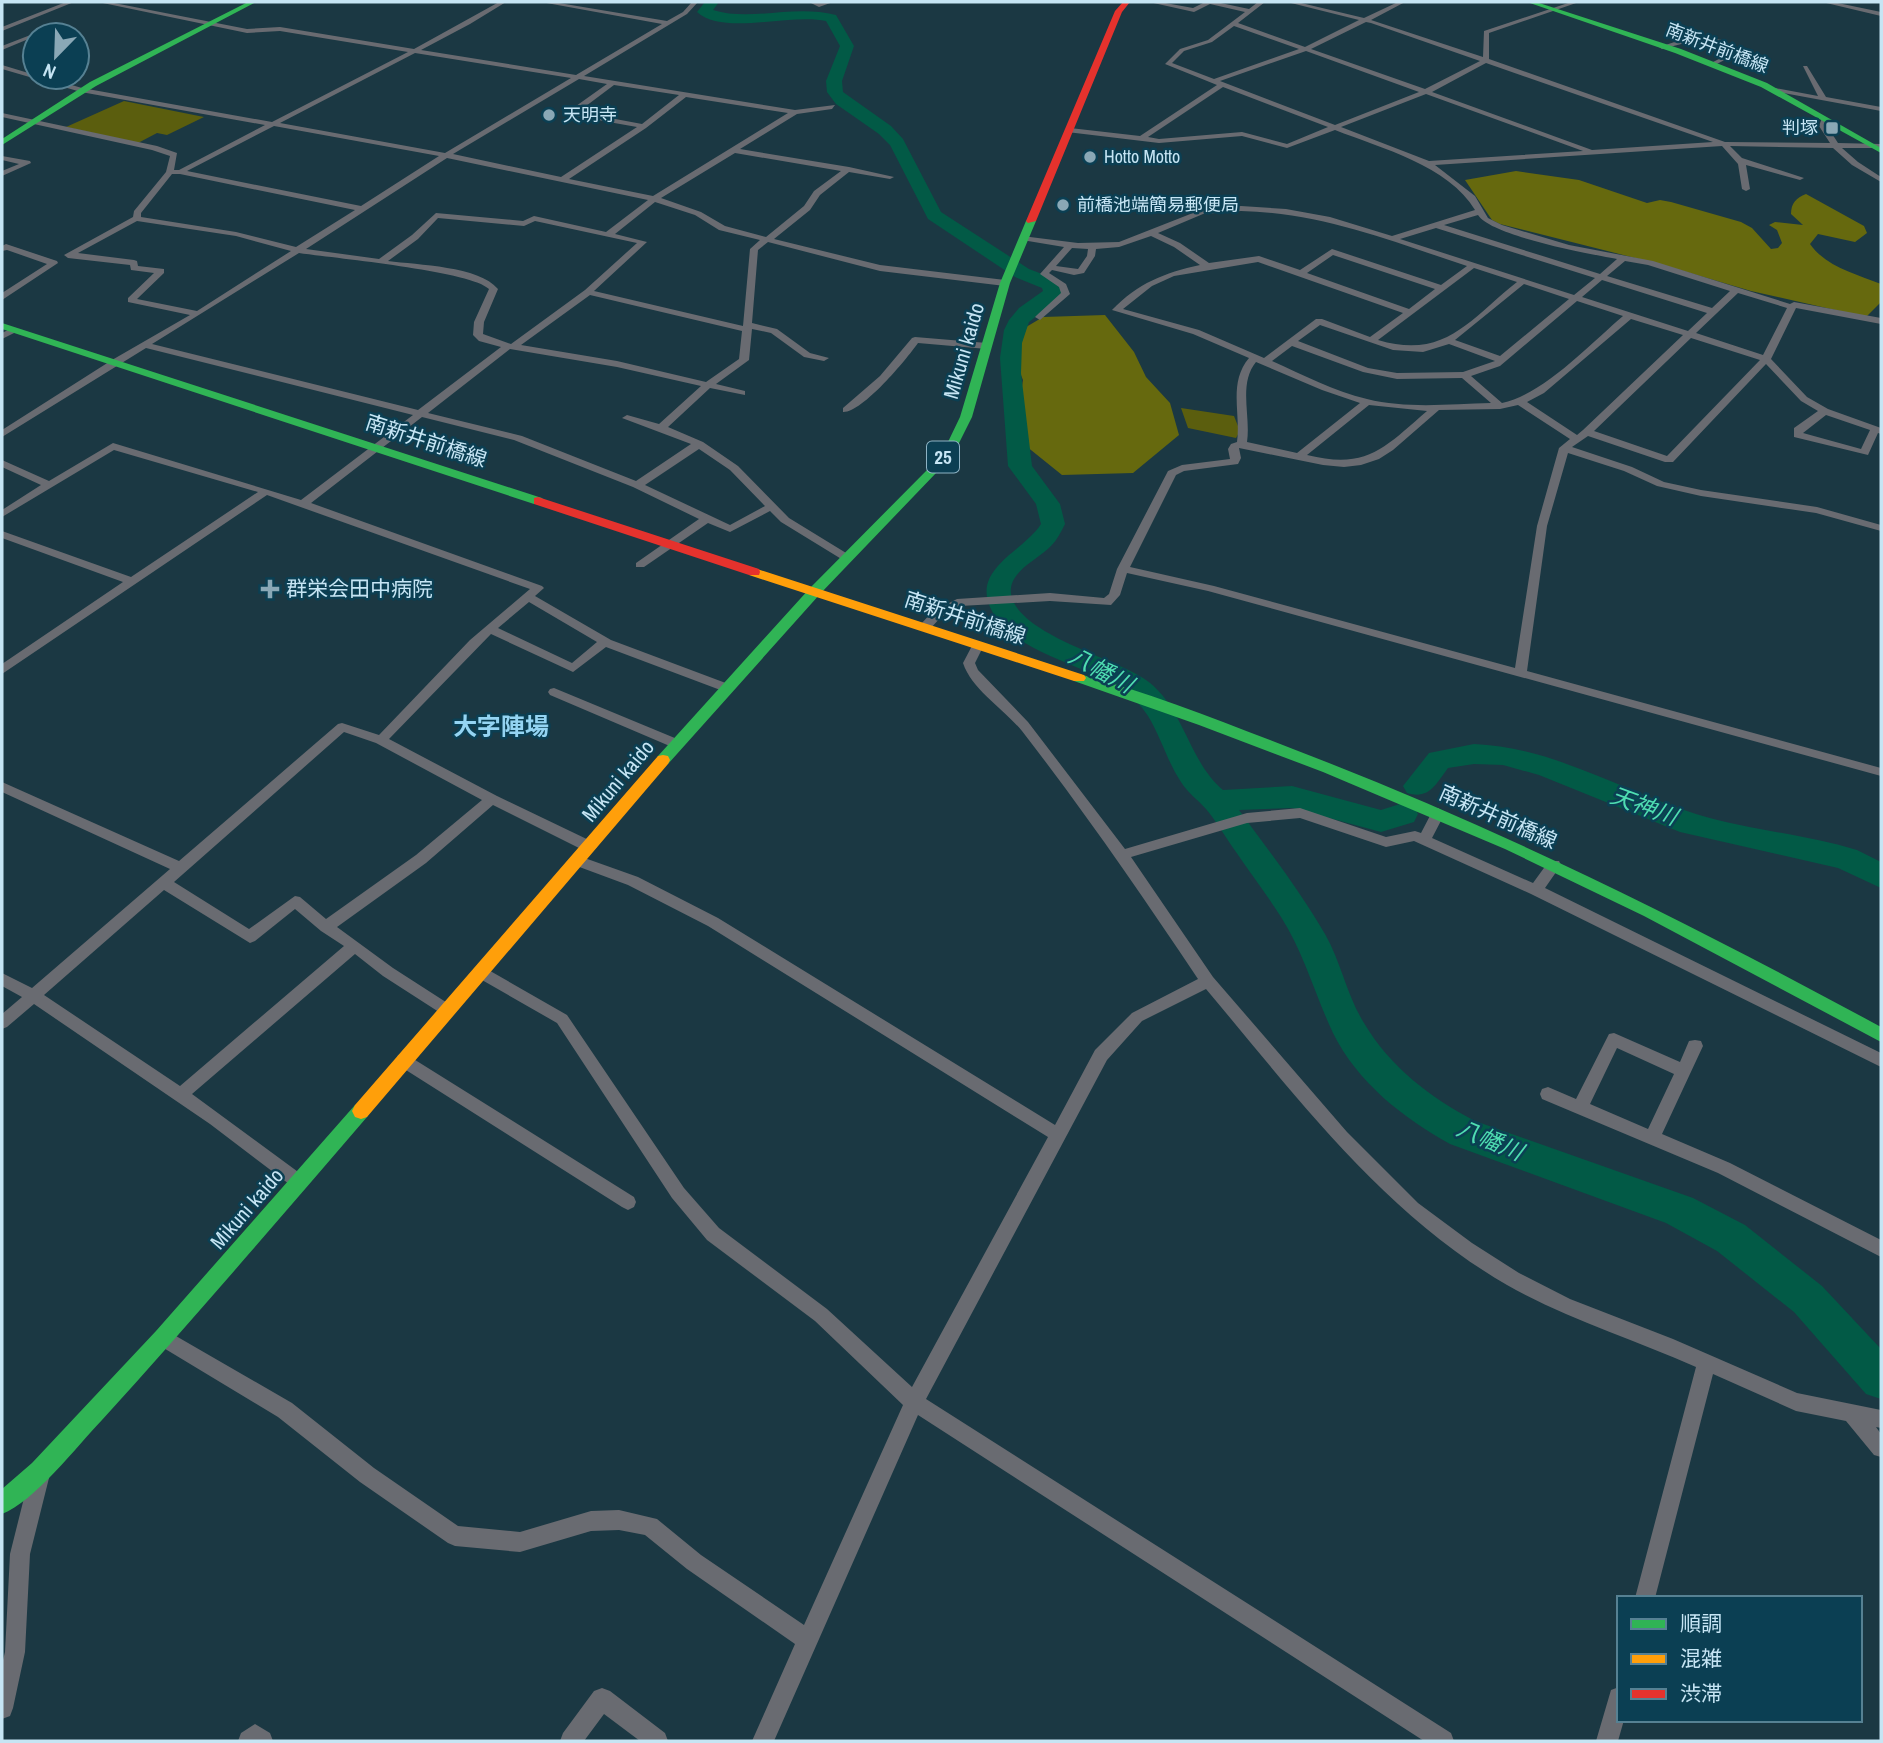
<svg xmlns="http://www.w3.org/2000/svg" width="1883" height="1743" font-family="'Archivo Narrow','Noto Sans JP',sans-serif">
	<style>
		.green { fill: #5b5e0e }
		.forest { fill: #66690e }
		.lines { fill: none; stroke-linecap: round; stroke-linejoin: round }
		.river { fill: #025a46; fill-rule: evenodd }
		.street { fill: #696b71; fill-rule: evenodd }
		.fast { fill: #30b455; fill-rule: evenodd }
		.slow { fill: #ff9f0a; fill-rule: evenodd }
		.jam { fill: #e5322d; fill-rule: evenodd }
		.poi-dot { fill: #8aa8b6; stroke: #0b3f53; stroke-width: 2.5 }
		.labels { text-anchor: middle; stroke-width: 5; stroke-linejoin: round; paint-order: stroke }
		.far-street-label { font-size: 18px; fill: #c6e5f4; stroke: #0b3f53 }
		.far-poi-label { font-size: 18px; fill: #c6e5f4; stroke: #0b3f53; text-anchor: start }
		.shield { fill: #0b3f53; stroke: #8eb3c4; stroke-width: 2 }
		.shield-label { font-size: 19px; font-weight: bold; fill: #c6e5f4 }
		.street-label { font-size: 21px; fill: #c6e5f4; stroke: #0b3f53 }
		.poi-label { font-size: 21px; fill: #c6e5f4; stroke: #0b3f53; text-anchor: start }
		.water-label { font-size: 23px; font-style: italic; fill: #4fddb1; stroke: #0b3f53 }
		.quarter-label { font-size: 24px; font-weight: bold; fill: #94d4f2; stroke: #0b3f53 }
	</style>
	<rect width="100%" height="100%" fill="#1b3843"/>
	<path class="green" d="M124,101L204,117L167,135L157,133L138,143L66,127Z
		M1181,408L1234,416L1240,431L1236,438L1188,428Z"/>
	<path class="forest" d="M1516,171L1579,180L1647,203L1660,200L1671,202L1741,222L1752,228L1771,249L1778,248L1782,243L1777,230L1769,225L1775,222L1803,225L1791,214C1791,203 1796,198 1806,194L1864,226L1867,233L1855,242L1818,234L1810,244C1826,267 1856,274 1881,284V302L1866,317L1751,291L1663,265L1500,224L1492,220L1465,180Z
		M1105,315L1134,352L1146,377L1170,403L1179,435L1133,473L1062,475L1026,446L1018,411L1023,380L1006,339L1043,317Z"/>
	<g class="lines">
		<path class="river" d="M705,2H719L713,10C751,22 793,4 836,15L854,46L842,81L843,92L891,126L903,139L941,212L1029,269L1058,280L1064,293L1061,297L1029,322L1022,343L1021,373L1032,466L1060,504L1065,524C1061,532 1057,540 1051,546C1038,560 1008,571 1011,594C1018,634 1112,657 1143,678C1184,704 1187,760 1223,790L1292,786L1381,810L1403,803L1414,806L1418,814L1414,822L1381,832L1292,808L1239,810C1269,851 1300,891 1325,934C1341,962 1347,996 1364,1023C1390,1067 1431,1098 1475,1121L1693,1198L1745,1225L1822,1286L1881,1349V1399L1866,1394L1794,1312L1717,1251L1666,1223L1450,1144C1403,1118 1357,1082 1333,1033C1315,995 1304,953 1281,917C1267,895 1251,874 1236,852C1226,838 1217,822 1206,809C1197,799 1188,793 1181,782C1167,761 1161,737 1148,716C1115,663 1014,663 990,607C973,568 1024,551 1041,524L1036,504L1008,466L1000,358L1004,330L1009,320L1019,308L1043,291L1042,288L1015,277L928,219L890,145L879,134L836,104L827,92L826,81L840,46L826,21C791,13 723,36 697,12Z
			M1474,744C1553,747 1622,791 1696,814C1748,830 1805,834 1857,850L1881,862V888L1838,868L1680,832L1539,775L1503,765L1474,764L1448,768C1436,784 1429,800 1407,793L1403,786L1429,753Z"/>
		<path class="street" d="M66,2H74L2,31V27Z
			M98,2H109L247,29L280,27L414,49L499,2H506L470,24L421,50L576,75L662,24L541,2H553L667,21L683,12L692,2H698L687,14L584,76L795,110L835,105L832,109L797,114L740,149L849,167L894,177L890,179L849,172L820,195L810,210L774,239L880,265L1005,280L1009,283L1005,286L880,271L768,242L758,250L752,323L777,329L810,353L829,358L824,361L804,357L771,333L752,329L749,360L716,384L745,391V395L710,388L668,427L703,442L738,466L789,518L851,556V560H843L781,522L770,511L730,532L708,523L644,567H636V563L699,519L633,487L514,440L422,417L311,503L542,586L544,588L535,596L611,640L731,685L733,688L731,691H723L606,647L573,672L491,634L389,739L497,796L595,843L597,847L590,852L585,851L493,805L426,863L337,927L393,968L452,1006L455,1010L452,1014L447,1016L442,1014L383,976L355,954L192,1094L305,1177L307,1182L305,1187L299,1189L293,1187L210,1124L34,1004L7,1027L2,1029V1014L22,997L2,986V973L32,988L170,869L2,792V782L179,861L338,724L342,723L379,735L470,640L530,589L267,495L2,674V664L123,582L2,538V531L131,577L258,492L114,450L2,517V510L41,485L2,467V460L49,481L113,443L301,500L413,415L146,348L2,437V430L112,360L190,315L128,302V298L154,273L131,270L130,265L68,258L64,255L133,217L134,211L166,172L170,156L152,150L2,117V113L157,146L177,153L174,170H179L265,125L81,92L2,69V65L35,75V77H44L82,88L272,122L408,52L280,31L247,33ZM415,53L571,78L445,153L280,123ZM579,79L607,84L569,111V115L637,127L561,177L453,154ZM614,85L679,95L642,124L578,112ZM686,97L788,113L653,196L569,179L646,128ZM274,126L439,156L361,206L187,171ZM735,153L841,171L814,191L804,206L766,237L725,226L701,212L661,198ZM447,158L648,200L606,232L534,216L523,221L436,213L412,235L379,259L306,249ZM172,174H180L355,210L296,247L236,232L141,217V213ZM655,202L695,215L719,230L760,240L750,249L743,326L594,291L647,242L615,234ZM438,218L524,226L535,221L637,243L585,290L511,344L483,334L484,322L498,289C479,266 418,265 388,261L418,239ZM137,221L236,236L291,251L197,311L137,299L164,273V269L138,266L137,261L134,260L78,253ZM299,253C333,258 471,271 489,289L474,322L473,335L479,341L501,347L418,410L152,344ZM590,295L742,331L739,359L706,382L617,361L521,345ZM510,349L617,367L701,386L659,424L627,415L622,418L691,444L636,481L522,436L428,413ZM699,449L730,470L765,506L730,525L645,485ZM529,602L597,642L572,663L498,628ZM344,732L376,743L482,800L416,855L326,919L300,897L295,896L249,929L174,882ZM164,890L250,943L255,941L295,909L321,931L344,946L180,1086L44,995Z
			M809,2H833L819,7Z
			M1149,2H1160L1193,8L1205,2H1216L1249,9L1258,2H1265L1238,23L1305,47L1359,20L1287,2H1297L1364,18L1398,2H1405L1371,20L1483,57L1484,31L1571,2H1579L1489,33V59L1725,142L1830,143L1819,126L1822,118H1825L1829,120L1827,126L1838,143L1881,144V148H1842L1858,162L1881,177V182L1852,165L1833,148L1730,146L1742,158L1804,178L1800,180L1746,165L1750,189L1746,191L1742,189L1738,164L1722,146L1435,165L1475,196L1488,218L1502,225L1569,245L1653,261L1790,304L1794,302L1881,318V324L1796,308L1771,359L1807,397L1828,409L1881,428V434L1878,433L1868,455L1794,437V428L1818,411L1801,401L1766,364L1673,462H1665L1588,436L1572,447L1632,467L1664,482L1701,490L1817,507L1881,525V531L1816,513L1701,496L1657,486L1624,471L1568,453L1547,526L1527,671L1881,768V776L1208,591L1127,573L1120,595L1111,605L1050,601L960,606L941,617L929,630H921V624L933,611L957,599L1050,593L1104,598L1109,594L1117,569L1168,471L1182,465L1230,459L1228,449L1231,444L1237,442C1241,413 1228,383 1249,358L1193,334L1112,310C1138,283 1164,273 1200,265L1174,247L1151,236L1119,247L1096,249L1095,256L1084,273L1074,275L1052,270L1049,273L1066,284L1070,294L1040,320L1035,317L1037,315L1061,293L1059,287L1040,274L1064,247L1022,240V236L1078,243L1119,242L1198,211L1241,206L1286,209L1330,217L1392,236L1475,210C1449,166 1381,148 1335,130L1287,148L1242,136L1159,143L1067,132V128H1070L1140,136L1217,85L1165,64L1180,49L1208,40L1245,12L1210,4L1194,12ZM1366,22L1371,23L1480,61L1425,89L1311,49ZM1234,26L1299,49L1214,79L1172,63L1184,51L1212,42ZM1306,51L1419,92L1335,125L1220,81ZM1486,63L1713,142L1592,150L1432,92ZM1223,87L1328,127L1287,144L1242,132L1159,139L1148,137ZM1426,94L1583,151L1429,161L1341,127ZM1241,211C1322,213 1391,241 1467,266L1441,285L1332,249L1300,270L1259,256L1209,263L1180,243L1158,233L1203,214ZM1478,215C1491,236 1590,254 1617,259L1600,274L1444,225ZM1436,228L1595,278L1574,295L1400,239ZM1072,248L1088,249L1087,256L1078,269L1056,266ZM1333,255L1435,289L1409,309L1307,273ZM1625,261L1648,265L1730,291L1712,308L1607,276ZM1258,262L1403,313L1370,337L1322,319H1316L1264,358L1199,330L1123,309L1152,286L1174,276ZM1474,268L1517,282C1469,320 1445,360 1378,340ZM1602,280L1707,313L1688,331L1582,297ZM1524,284L1569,299L1500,356L1455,340ZM1738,293L1787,308L1763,355L1696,333ZM1577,301L1623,316C1590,344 1544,394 1502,403L1471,376L1500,366ZM1631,319L1683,335L1583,430L1577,435L1527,402L1544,393ZM1320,325L1393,350L1423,352L1449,344L1495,361L1463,372L1397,373L1368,368L1298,341ZM1691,338L1760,360L1667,456L1594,431ZM1292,346L1363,372L1397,379L1462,378L1491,403C1450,404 1407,409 1367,399C1334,391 1303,375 1272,361ZM1256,362L1322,390L1360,403L1297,453L1247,442C1251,416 1238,384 1256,362ZM1369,405L1427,411C1384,448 1367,470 1307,455ZM1518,405L1570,439L1559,448L1537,526L1515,668L1214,586L1130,567L1176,475L1184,471L1238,464L1241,458L1239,448L1323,465L1344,467L1361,465L1379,459L1393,450L1439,410L1500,409ZM1826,415L1870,430L1861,449L1803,433Z
			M1822,2H1833L1881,12V16Z
			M33,34L38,35L2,50V46Z
			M1700,37L1722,40L1738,53L1711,67L1709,64L1731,53C1711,34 1685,43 1662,49L1659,47L1681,40Z
			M1803,66H1807L1826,97L1881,107V111L1773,91L1775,88L1818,96Z
			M2,156L30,161L31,163L2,176V171L19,164L2,160Z
			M6,244L57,261L58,263L2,300V293L47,264L7,250L2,251V246Z
			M12,328L20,330L2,339V333Z
			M915,337L987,343L992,346L987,349L918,343C906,360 862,413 843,412V408L880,376L912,338Z
			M978,641L984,645L975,663L978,670L1028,722L1125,849L1247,813L1300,808L1386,837L1415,831L1421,833L1433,810L1438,808L1445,813L1432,838L1533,883L1549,861H1559L1561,865L1545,888L1881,1053V1067L1531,894L1414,841L1386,847L1300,818L1247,823L1131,857L1213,977L1347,1132L1418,1203L1472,1243L1519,1273L1570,1299L1673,1339L1797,1393L1881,1410V1428L1876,1427L1881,1434V1457L1874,1455L1846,1421L1796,1411L1713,1374L1655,1598H1635L1696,1367C1633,1339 1566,1319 1507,1285C1383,1213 1297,1097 1206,989L1142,1021L1107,1060L926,1399L1451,1733L1454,1741H1424L918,1415L774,1741H752L795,1644L687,1569L645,1535L619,1530L591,1531L520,1552L455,1546L448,1543L360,1482L278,1417L157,1344L154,1338L157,1332L163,1329L169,1332L292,1403L374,1468L458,1526L520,1532L591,1511L619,1510L657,1519L701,1555L804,1625L903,1405L815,1321L707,1240L672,1198L557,1023L475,976L473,972L475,968H485L567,1015L684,1188L719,1228L827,1309L912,1387L1048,1137L708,926L628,885L574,865L572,861L579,856L638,877L718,918L1055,1125L1095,1050L1132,1013L1198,979C1142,895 1084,811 1022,731C1004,709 972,690 963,663L974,642Z
			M554,688L682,741L683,744L677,748L672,747L550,695L548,692L550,689Z
			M1614,1033L1680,1062L1689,1041L1695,1040L1701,1041L1703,1046L1662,1134L1730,1163L1881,1240V1257L1718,1173L1542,1099L1540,1094L1542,1089L1548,1087L1576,1099L1609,1034ZM1617,1048L1674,1074L1648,1129L1590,1104Z
			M404,1053L634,1197L636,1202L634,1207L628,1210L622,1207L398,1065L396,1060L398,1055Z
			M39,1468L46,1471L49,1478L30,1554L25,1652L13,1708L10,1716L2,1719V1664L5,1652L10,1554L29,1478L32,1471Z
			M1619,1687V1720H1624L1618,1741H1596L1611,1690Z
			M602,1688L610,1691L665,1733L668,1741H640L604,1714L584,1741H560L563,1733L594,1691Z
			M255,1724L270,1733L273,1741H238L241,1733Z"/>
		<path class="fast" d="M248,2H256L96,86L2,145V139L90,82Z
			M1527,2H1536L1681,49L1767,83L1881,148V153L1761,87L1675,53Z
			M1031,218L1036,221L1010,283L972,417L959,443L937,472L820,594L668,764H658L656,760L658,756L810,588L929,468L948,442L960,417L1000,283L1026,221Z
			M2,323L542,498L544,501L542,504H534L2,329Z
			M1079,674C1152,693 1223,722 1293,749C1497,827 1690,923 1881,1027V1042L1644,916L1505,849L1323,772L1199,725L1074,681L1072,678Z
			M361,1103L367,1105L370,1111L367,1117C280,1218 192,1321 102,1420C77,1446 34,1502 2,1514V1489L32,1463L156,1331L355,1105Z"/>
		<path class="slow" d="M754,568L1084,675L1086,678L1084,681H1074L749,575V569Z
			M663,755L668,756L670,760L668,764L367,1117L361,1119L355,1117L352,1111L355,1105L658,756Z"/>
		<path class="jam" d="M1123,2H1130L1122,12L1036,221L1028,223L1026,221L1115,11Z
			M538,497L759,569L760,572L759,575H749L534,504V498Z"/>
	</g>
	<g class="poi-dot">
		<circle cx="549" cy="115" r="7"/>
		<rect x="1825" y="121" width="14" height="14" rx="3.5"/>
		<circle cx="1090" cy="157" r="7"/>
		<circle cx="1063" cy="205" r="7"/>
		<path d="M266.5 578.5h7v7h7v7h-7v7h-7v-7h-7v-7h7z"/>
	</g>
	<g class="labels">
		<g class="far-street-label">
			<text transform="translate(1717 48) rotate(21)" y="6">南新井前橋線</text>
		</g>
		<g class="far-poi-label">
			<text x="563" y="121">天明寺</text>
			<text x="1818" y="134" text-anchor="end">判塚</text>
			<text x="1104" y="163">Hotto Motto</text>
			<text x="1077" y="211">前橋池端簡易郵便局</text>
		</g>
		<rect class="shield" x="927" y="441.5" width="32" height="31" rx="5"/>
		<g class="shield-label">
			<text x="943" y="464">25</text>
		</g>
		<g class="street-label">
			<text transform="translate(964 351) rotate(-74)" y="7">Mikuni kaido</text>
			<text transform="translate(426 441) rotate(18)" y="7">南新井前橋線</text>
			<text transform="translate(965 618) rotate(18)" y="7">南新井前橋線</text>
			<text transform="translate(618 781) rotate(-50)" y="7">Mikuni kaido</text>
			<text transform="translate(1498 817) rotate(24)" y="7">南新井前橋線</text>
			<text transform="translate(247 1209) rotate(-49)" y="7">Mikuni kaido</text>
		</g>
		<g class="poi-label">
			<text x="286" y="596">群栄会田中病院</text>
		</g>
		<g class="water-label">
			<text transform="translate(1101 670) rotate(28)" y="8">八幡川</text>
			<text transform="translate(1644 806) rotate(20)" y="8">天神川</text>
			<text transform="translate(1490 1140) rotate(23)" y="8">八幡川</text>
		</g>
		<g class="quarter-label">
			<text x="501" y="735">大字陣場</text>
		</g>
	</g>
	<rect width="1883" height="1743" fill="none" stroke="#c6e5f4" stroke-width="7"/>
	<rect x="1617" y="1596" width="245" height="126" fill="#0b3f53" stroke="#568193" stroke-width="2"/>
	<rect x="1631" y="1619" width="35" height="10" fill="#30b455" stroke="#568193" stroke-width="2"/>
	<text x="1680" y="1631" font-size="21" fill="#c6e5f4">順調</text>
	<rect x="1631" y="1654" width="35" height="10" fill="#ff9f0a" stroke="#568193" stroke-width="2"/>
	<text x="1680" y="1666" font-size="21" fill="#c6e5f4">混雑</text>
	<rect x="1631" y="1689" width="35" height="10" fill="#e5322d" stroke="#568193" stroke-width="2"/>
	<text x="1680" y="1701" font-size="21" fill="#c6e5f4">渋滞</text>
	<g transform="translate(56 56) rotate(203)"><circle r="33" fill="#0b3f53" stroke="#568193" stroke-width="2"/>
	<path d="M0-5L12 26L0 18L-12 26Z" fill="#8aa8b6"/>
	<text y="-10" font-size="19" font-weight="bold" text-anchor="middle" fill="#c6e5f4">N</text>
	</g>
</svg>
